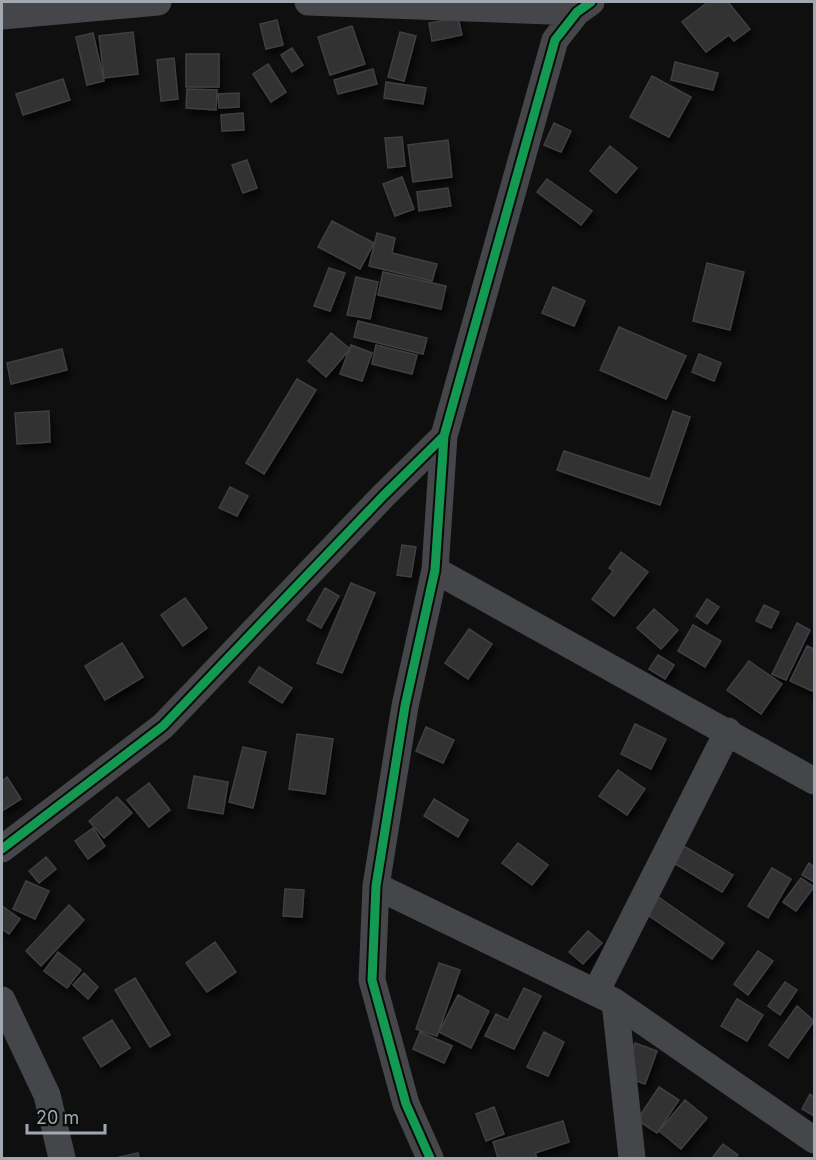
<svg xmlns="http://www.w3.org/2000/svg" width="816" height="1160" font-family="Inter,sans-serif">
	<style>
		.building { fill: #303032; stroke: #3f4043; stroke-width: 1.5; filter: url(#shadow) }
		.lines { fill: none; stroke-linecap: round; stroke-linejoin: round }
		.minor { stroke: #444649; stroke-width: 27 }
		.cycleway-casing { stroke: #0a0b0b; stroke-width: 13 }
		.cycleway { stroke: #139951; stroke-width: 9 }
	</style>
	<defs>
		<filter id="shadow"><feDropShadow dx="3.5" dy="6" stdDeviation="3" flood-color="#0009"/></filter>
	</defs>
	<rect width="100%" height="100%" fill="#0f0f10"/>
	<path class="building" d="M708,2H728L750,29L734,41L729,35L706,52L682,22Z
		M458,18L462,35L432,41L429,23Z
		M277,20L283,45L266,49L260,24Z
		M352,26L365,64L330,75L318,37Z
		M133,32L138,74L104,78L99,36Z
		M400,32L416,36L404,81L388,77Z
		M93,33L104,81L87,85L76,37Z
		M292,48L303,65L292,72L281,55Z
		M186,54H219V87H186Z
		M174,58L178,99L161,101L157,60Z
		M675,62L718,73L713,90L671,80Z
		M268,64L286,92L271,102L253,74Z
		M373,69L377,84L338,94L334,80Z
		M652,76L691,97L669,137L630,117Z
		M63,79L70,100L23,115L16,94Z
		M386,82L426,88L423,104L384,98Z
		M187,89L217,90L216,110L186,108Z
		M239,93V107L219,108L218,94Z
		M243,113L244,130L222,131L221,115Z
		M554,123L571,131L561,152L544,145Z
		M402,137L405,166L388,168L385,138Z
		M448,140L452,177L413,182L408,145Z
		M610,146L637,168L616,193L590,171Z
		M247,160L257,188L243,193L232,165Z
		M402,177L414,209L395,216L383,184Z
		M547,179L592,211L581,225L537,192Z
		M448,188L451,206L419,211L417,192Z
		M332,221L374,243L360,269L318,247Z
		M377,233L395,238L392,253L437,264L432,281L369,266Z
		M707,263L744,272L730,330L693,321Z
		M329,268L345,273L330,311L314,306Z
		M383,272L446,286L441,309L378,295Z
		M356,277L378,282L370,319L347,315Z
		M553,287L585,301L574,326L542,313Z
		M358,321L427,338L423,354L354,337Z
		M619,327L686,356L666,399L600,370Z
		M331,333L350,349L326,377L308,361Z
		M351,345L372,353L362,381L340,374Z
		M376,345L417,355L412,374L372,364Z
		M62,349L67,370L11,384L7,363Z
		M699,354L721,363L714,381L692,372Z
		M297,379L316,390L264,474L246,463Z
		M49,411L50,442L17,444L15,413Z
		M673,411L690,417L660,505L557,470L564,451L650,479Z
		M230,487L248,496L237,516L219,508Z
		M402,545L416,547L411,577L397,575Z
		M621,552L648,572L614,616L592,599L613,571L609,568Z
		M351,583L375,593L342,673L317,663Z
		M325,588L339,596L321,628L307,620Z
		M185,598L207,628L183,646L161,615Z
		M707,599L719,607L707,624L696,616Z
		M764,605L779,612L771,628L756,621Z
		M654,609L678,630L661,649L637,628Z
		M797,623L810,630L786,680L772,674Z
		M693,625L721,641L705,667L678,651Z
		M469,629L492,644L468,679L445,663Z
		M122,643L143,677L105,700L85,666Z
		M807,646L814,649V686L812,691L790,681Z
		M658,655L674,665L665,679L649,669Z
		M749,661L782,684L761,714L727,690Z
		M259,667L292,688L282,703L249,682Z
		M635,724L666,739L651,769L621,754Z
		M426,727L454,740L443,763L416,751Z
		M297,734L333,739L325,794L289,789Z
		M243,747L266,752L253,808L229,802Z
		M618,770L645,789L627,815L599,796Z
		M194,776L228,782L223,814L188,808Z
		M7,777L21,799L2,811V781Z
		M149,783L170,810L149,827L127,800Z
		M117,797L132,813L104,838L89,821Z
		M434,799L468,820L458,837L424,816Z
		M93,828L105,846L88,859L75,841Z
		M518,843L548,865L532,885L502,863Z
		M682,845L733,875L722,892L672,862Z
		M46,857L56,869L39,883L29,871Z
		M809,863L814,867V882L802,875Z
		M772,868L791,879L768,918L748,906Z
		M801,878L814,887L796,911L783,902Z
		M26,881L49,891L35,919L13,909Z
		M285,889L304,890L302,917L283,916Z
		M657,896L724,943L712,959L645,913Z
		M69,905L84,920L41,966L26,951Z
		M2,906L20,919L9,934L2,929Z
		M588,931L602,943L583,964L569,952Z
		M215,942L236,972L207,992L186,963Z
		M758,951L773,961L748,995L734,984Z
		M58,952L81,970L67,988L44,971Z
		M439,963L460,970L437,1036L416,1029Z
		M84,973L98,987L88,999L73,985Z
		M135,978L170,1035L150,1047L115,990Z
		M785,982L797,990L780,1015L768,1006Z
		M524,988L541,996L514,1049L485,1036L496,1014L508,1020Z
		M458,995L489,1011L471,1048L439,1032Z
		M737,999L763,1015L747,1041L721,1026Z
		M797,1006L814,1021L788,1058L769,1045Z
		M112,1020L130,1048L101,1067L83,1038Z
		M420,1032L452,1046L444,1063L413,1049Z
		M544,1032L564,1042L548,1076L527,1067Z
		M635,1043L657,1051L645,1084L623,1076Z
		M659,1087L679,1100L657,1133L637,1120Z
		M810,1094L814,1097V1116L802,1109Z
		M685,1100L707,1118L681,1149L659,1131Z
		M494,1107L504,1134L486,1141L476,1114Z
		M563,1121L569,1142L535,1153L537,1158H498L493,1142Z
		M723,1144L738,1155L736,1158H712Z
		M138,1153L139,1158H119V1157Z"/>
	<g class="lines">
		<path class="minor" d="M308,2L577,12
			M2,16L158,2
			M435,570L814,781
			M2,849L163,726L383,496L444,436L555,40L577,12L591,2
			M376,886L615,1002L814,1140
			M596,992L728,731
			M2,1000L47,1095L62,1158
			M615,1002L632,1158
			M430,1158L406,1104L372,980L376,886L405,706L435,570L444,436"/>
		<defs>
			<path id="cycleway" d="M2,849L163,726L383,496L444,436L555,40L577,12L591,2
				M430,1158L406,1104L372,980L376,886L405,706L435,570L444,436"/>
		</defs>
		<use href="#cycleway" class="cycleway-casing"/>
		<use href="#cycleway" class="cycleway"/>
	</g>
	<rect width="816" height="1160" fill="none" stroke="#a2a8b0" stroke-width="6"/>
	<path d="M27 1124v9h78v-9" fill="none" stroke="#a2a8b0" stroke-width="3"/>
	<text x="36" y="1124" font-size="18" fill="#a2a8b0" stroke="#0a0b0b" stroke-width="4.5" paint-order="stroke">20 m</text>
</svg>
